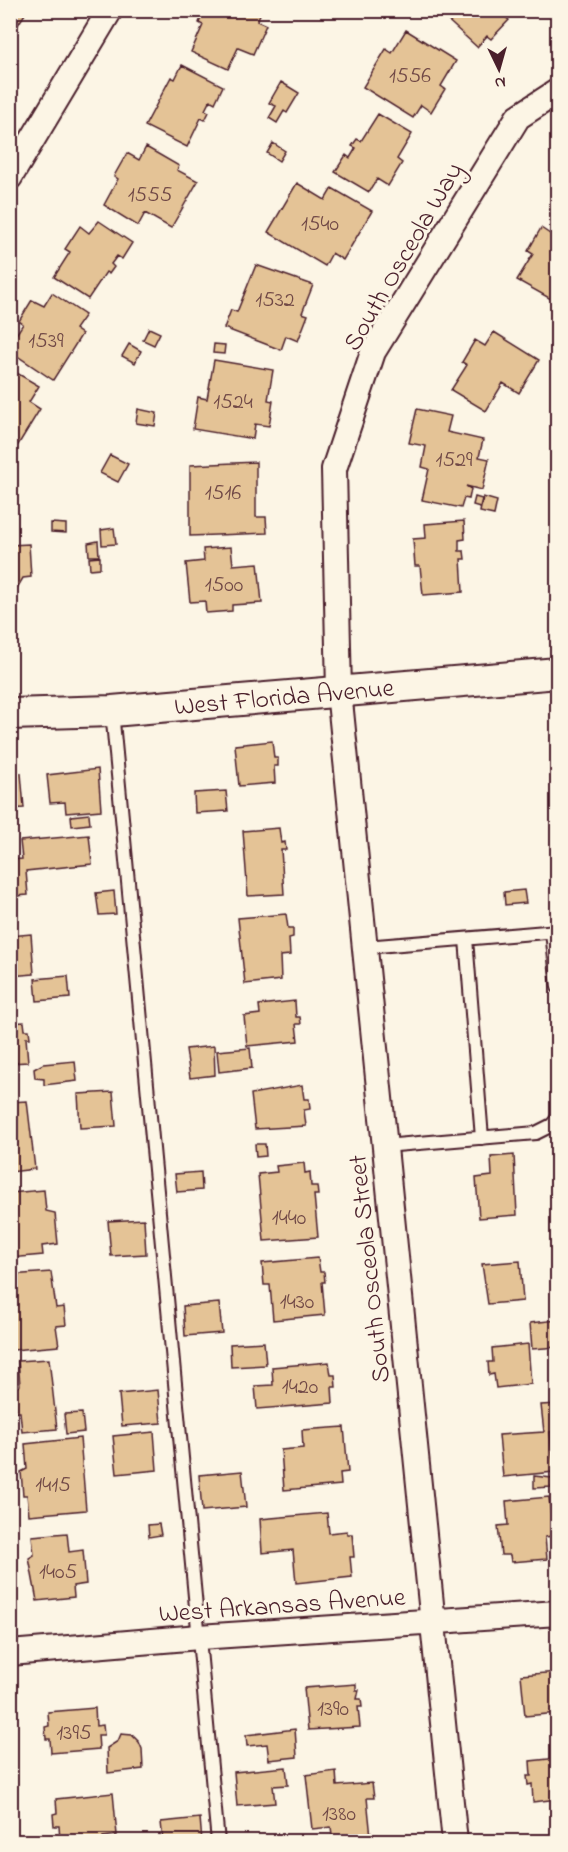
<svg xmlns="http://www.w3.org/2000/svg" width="568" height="1852" font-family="'Indie Flower',sans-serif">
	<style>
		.building { fill: #e4c396; stroke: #4a1f2b; stroke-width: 1.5 }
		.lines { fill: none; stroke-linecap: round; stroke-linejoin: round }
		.service-casing { stroke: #4a1f2b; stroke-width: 16 }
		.minor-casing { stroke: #4a1f2b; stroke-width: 28 }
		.tertiary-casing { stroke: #4a1f2b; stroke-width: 34 }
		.service { stroke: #fcf5e5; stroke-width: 12 }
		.minor { stroke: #fcf5e5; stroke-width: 24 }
		.tertiary { stroke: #fcf5e5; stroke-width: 30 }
		.labels { text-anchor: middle; stroke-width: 6; stroke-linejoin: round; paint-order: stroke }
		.number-label { font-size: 22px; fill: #704846 }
		.street-label { font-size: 26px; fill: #4a1f2b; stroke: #fcf5e5 }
	</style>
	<rect width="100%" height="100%" fill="#fcf5e5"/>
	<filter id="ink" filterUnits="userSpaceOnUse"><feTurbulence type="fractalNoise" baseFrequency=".0167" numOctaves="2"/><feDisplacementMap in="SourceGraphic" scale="12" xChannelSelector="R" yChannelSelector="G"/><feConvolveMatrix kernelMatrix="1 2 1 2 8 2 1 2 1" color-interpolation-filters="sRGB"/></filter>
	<g filter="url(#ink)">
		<path class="building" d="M10,10L25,14L10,37Z
			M204,10H262L257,21L266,25L253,54L238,48L228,69L191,52L203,25L199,23Z
			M446,10H510L504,16L509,20L491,39L487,36L477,47L442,15Z
			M406,30L456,61L441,86L445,89L431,112L421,105L413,118L363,87L386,49L392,53Z
			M182,65L223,86L215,103L210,100L205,110L209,112L205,120L201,118L187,147L145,126L171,77L175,79Z
			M281,82L299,93L287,113L284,111L277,123L269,118L276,106L269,103Z
			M378,114L412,134L397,159L402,163L388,186L377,179L369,192L335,172L346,155L350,158L356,148L352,146L357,139L361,141Z
			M273,143L285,151L279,161L267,153Z
			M146,147L179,166L177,170L198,181L171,228L145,213L138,226L104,205L118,179L114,176L127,153L139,160Z
			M297,183L325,200L332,188L372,211L343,260L332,253L325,266L268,232Z
			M99,221L132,243L122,259L117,256L111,264L114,267L109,274L106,272L88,299L54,277L70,252L65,249L80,226L89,233Z
			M541,228L553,236L558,228V303L517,280L533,254L528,251Z
			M256,265L313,285L302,313L308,315L298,341L286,336L281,350L224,328L231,310L237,312Z
			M52,293L85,315L75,329L82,334L53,380L10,351V344L23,324L19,321L32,300L44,306Z
			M149,328L160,333L154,345L143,340Z
			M494,332L539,360L519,393L503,383L486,411L451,390L467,365L462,362L475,340L485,346Z
			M129,344L141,351L135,363L122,356Z
			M214,344L225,345L224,354L213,353Z
			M214,360L273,370L268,400L273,401L269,426L255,424L253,439L193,429L198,397L207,399Z
			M10,369L39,386L29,402L40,409L18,445L10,441Z
			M138,409L157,413L155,426L136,423Z
			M417,409L451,416L447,432L483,440L479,457L489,459L482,490L466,486L471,489L469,499L464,498L461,508L422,500L429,469L422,467L426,446L409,443Z
			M110,455L128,464L118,482L100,473Z
			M256,462V517H266L267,533L190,536V465Z
			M475,497L482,499L480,507L473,505Z
			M483,497L497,501L494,515L480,512Z
			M464,521L465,539L459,540V551H464L465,559H461L463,592L423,595L420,566H415L413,539L426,538L425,524Z
			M51,523L66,524V533L51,532Z
			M114,528L116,544L102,545L101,530Z
			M98,541L99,556H89L88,543Z
			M29,544L31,577L23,578L13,595L10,596V545Z
			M231,547L233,565L258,563L262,603L232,605V611L206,613L205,601L190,602L186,563L204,561L203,549Z
			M100,557V568L90,569L89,558Z
			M272,741L274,758H278V766H274L275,783L239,786L235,745Z
			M98,769L101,810L66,813L65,802L50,803L47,775Z
			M21,773L24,808L10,809V774Z
			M226,791L228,811L195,813L194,793Z
			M89,814L90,824L72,826L71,816Z
			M279,828L281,843L285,842L286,850H281L284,894L248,896L243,831Z
			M89,835L92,864L26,871L28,895L15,896L17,910L10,911V860L22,859L20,841Z
			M524,890L526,903L505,905L504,892Z
			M114,891L116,914L99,915L96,893Z
			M286,914L288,928H293V937L289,938L290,955L280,956L281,980L245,984L238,918Z
			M31,934L34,974L10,976V936Z
			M68,976L70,998L37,1001L35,979Z
			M295,1001L296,1017H300L301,1024H296L298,1041L247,1046L244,1016L260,1014L259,1005Z
			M24,1022L25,1030H29L30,1038H26L28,1062L10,1063V1023Z
			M214,1046L215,1075L190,1078L186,1049Z
			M250,1048L252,1068L219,1072L217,1051Z
			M75,1061L77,1081L44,1085V1079L35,1078L34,1069L43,1064Z
			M302,1085L304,1099H309L310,1109L304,1110L306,1126L255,1129L251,1094Z
			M113,1092L116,1126L80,1128L78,1094Z
			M27,1101L35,1169L10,1172V1102Z
			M255,1144H265L266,1156L256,1157Z
			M514,1155L517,1215L479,1218L476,1178L492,1176L491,1157Z
			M304,1163L305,1173L310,1172L311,1186H317L318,1195H314L318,1237L264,1241L258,1174L277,1172L276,1166Z
			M201,1172L202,1190L177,1192L175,1174Z
			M44,1190L46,1211L55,1213L58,1244L42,1246L43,1255L10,1258V1193Z
			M144,1219L146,1254L111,1256L108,1221Z
			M318,1258L320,1272H324L325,1282H322L325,1315L273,1320L270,1285H264L262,1263Z
			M520,1261L523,1301L488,1304L482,1264Z
			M51,1272L56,1308L64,1307L66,1325L56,1326L59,1346L13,1350L10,1335V1275Z
			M219,1303L222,1333L185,1336L183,1306Z
			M558,1320V1347L532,1349L530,1323Z
			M264,1342L266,1365L231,1367L230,1344Z
			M528,1344L531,1384L496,1388L494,1374L489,1375L488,1362H493L492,1348Z
			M49,1359L57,1429L22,1432L20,1412H16L14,1389L20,1385L18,1361Z
			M329,1362L331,1375H335L336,1387H332L333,1403L257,1409L255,1386L273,1385L272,1367Z
			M158,1390L161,1423L122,1426L119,1394Z
			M558,1404V1431L550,1432L554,1472L503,1477L499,1435L544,1432L541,1405Z
			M82,1413L84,1432L66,1434L64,1414Z
			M344,1427L348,1472L340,1473L341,1485L284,1490L281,1450L303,1448L302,1430Z
			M154,1432L157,1470L117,1474L113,1436Z
			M80,1438L86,1510L29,1515L27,1495H23L21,1472L27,1469L25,1444Z
			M242,1471L246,1507L202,1511L199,1475Z
			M534,1476L552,1478V1487L534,1488Z
			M549,1497L553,1536L545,1537L547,1559L511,1562L510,1555H501L498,1526L508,1525L506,1501Z
			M327,1513L329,1533L347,1531V1534H352L354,1557H350L352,1577L296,1583L293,1550L262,1553L260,1519Z
			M159,1524L161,1535L149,1537L148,1525Z
			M67,1533L69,1552L83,1550L86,1584L73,1586L74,1597L37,1601L29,1558L34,1555L32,1536Z
			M558,1672V1713L525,1716L521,1675Z
			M356,1684V1690H359L357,1699H361L362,1707H358L360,1727L308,1730L304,1688Z
			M95,1708L96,1726L103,1725L104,1735H98L99,1749L51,1753L50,1739H46L45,1727L49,1726L48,1712Z
			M295,1729L297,1757L269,1760L267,1744L247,1746L246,1735Z
			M121,1734L132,1735L139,1742L142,1749L143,1769L108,1773L107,1748L118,1741Z
			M558,1758V1799L533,1802L532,1784L528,1785L527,1776H531L530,1761Z
			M286,1767L288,1785L273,1786L275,1803L237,1806L234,1772Z
			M336,1771L337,1786L372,1783L374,1798H367L371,1837L333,1842L331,1827L312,1829L306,1775Z
			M113,1793L117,1835L103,1837L104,1842L60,1840L59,1826H54L53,1814L57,1813L56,1799Z
			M200,1818L202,1842H163L161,1822Z"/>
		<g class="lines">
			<defs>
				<path id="service" d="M112,711L218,1842
					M552,932L558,987
					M466,939L482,1138
					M365,947L558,931
					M384,1146L536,1133L552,1125L558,1118"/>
				<path id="minor" d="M10,177L110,10
					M10,1653L199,1637L558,1613
					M455,1842L339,691L334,469L373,352L518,117L558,91"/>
				<path id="tertiary" d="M10,714L112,711L558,673"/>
			</defs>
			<use href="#service" class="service-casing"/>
			<use href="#minor" class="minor-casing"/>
			<use href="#tertiary" class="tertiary-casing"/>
			<use href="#service" class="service"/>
			<use href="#minor" class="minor"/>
			<use href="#tertiary" class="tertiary"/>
		</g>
	</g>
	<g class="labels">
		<g class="number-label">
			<text x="410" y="82">1556</text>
			<text x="150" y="201">1555</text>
			<text x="320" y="230">1540</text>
			<text x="275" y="306">1532</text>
			<text x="46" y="347">1539</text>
			<text x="233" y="408">1524</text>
			<text x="454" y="466">1529</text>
			<text x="223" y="499">1516</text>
			<text x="224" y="591">1500</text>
			<text x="289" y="1224">1440</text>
			<text x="297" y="1308">1430</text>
			<text x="300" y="1393">1420</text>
			<text x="53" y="1491">1415</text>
			<text x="58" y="1578">1405</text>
			<text x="333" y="1715">1390</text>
			<text x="74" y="1739">1395</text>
			<text x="339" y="1820">1380</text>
		</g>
		<g class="street-label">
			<text transform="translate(402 256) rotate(-60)" y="9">South Osceola Way</text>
			<text transform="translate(284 696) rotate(-5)" y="9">West Florida Avenue</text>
			<text transform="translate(368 1269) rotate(-96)" y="9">South Osceola Street</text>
			<text transform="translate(282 1604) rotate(-4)" y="9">West Arkansas Avenue</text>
		</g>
	</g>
	<rect width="568" height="1852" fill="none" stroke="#fcf5e5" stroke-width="36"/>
	<rect x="18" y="18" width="532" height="1816" fill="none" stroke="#4a1f2b" stroke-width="2" filter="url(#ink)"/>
	<g transform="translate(499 69) rotate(175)" stroke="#fcf5e5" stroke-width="4.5" paint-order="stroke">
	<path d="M0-4.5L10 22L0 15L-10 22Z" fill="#4a1f2b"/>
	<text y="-9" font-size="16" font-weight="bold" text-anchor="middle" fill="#4a1f2b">N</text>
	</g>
</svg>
